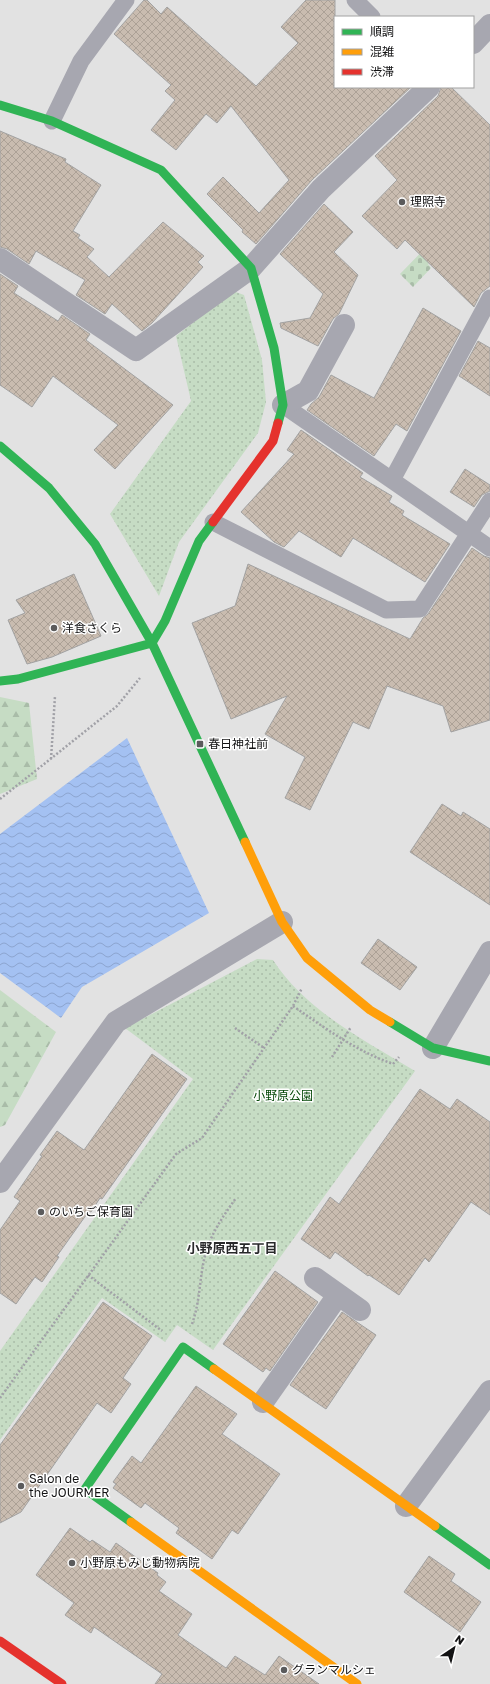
<svg xmlns="http://www.w3.org/2000/svg" width="490" height="1684" font-family="'Golos Text','Noto Sans JP',sans-serif">
	<style>
		.grass { fill: url(#grass-dots) }
		.forest { fill: url(#forest-firs) }
		.cemetery { fill: url(#cemetery-stones) }
		.water { fill: url(#water-waves) }
		.building { fill: url(#building-cross-hatch); stroke: #a2a2a2 }
		.lines { fill: none; stroke-linecap: round; stroke-linejoin: round }
		.path { stroke: #a1a1a7; stroke-width: 2.5; stroke-dasharray: 2 2; stroke-linecap: butt }
		.lane { stroke: #a7a7b0; stroke-width: 17 }
		.street { stroke: #a7a7b0; stroke-width: 22 }
		.fast { stroke: #30b455; stroke-width: 9 }
		.slow { stroke: #ff9f0a; stroke-width: 9 }
		.jam { stroke: #e5322d; stroke-width: 9 }
		.poi-dot { fill: #5b5b5c; stroke: #fff; stroke-width: 1.5 }
		.labels { text-anchor: middle; stroke-width: 3; stroke-linejoin: round; paint-order: stroke }
		.poi-label { font-size: 12px; fill: #131314; stroke: #fff; text-anchor: start }
		.park-label { font-size: 12px; fill: #034706; stroke: #fff }
		.neighbourhood-label { font-size: 13px; font-weight: bold; fill: #29292b; stroke: #fff }
	</style>
	<defs>
		<pattern id="grass-dots" width="8" height="8" patternUnits="userSpaceOnUse"><rect width="8" height="8" fill="#c6dcc4"/><path d="M2 2h.1M6 6h.1" fill="none" stroke="#a9bca8" stroke-width="1.8" stroke-linecap="round"/></pattern>
		<pattern id="forest-firs" width="22" height="20" patternUnits="userSpaceOnUse"><rect width="22" height="20" fill="#c6dcc4"/><path d="M5 1l3.5 6h-7zM16 11l3.5 6h-7z" fill="#a9bca8"/></pattern>
		<pattern id="cemetery-stones" width="16" height="16" patternUnits="userSpaceOnUse"><rect width="16" height="16" fill="#c6dcc4"/><path d="M2 7V4a2 2 0 0 1 4 0v3zM10 15v-3a2 2 0 0 1 4 0v3z" fill="#a9bca8"/></pattern>
		<pattern id="water-waves" width="16" height="10" patternUnits="userSpaceOnUse"><rect width="16" height="10" fill="#a4c1f2"/><path d="M0 5q4-4 8 0t8 0" fill="none" stroke="#8ca5cf"/></pattern>
		<pattern id="building-cross-hatch" width="8" height="8" patternUnits="userSpaceOnUse"><rect width="8" height="8" fill="#c9bcb0"/><path d="M0 0l8 8M0 8l8-8" fill="none" stroke="#aca196"/></pattern>
	</defs>
	<rect width="100%" height="100%" fill="#e2e2e2"/>
	<path class="grass" d="M233,291L244,295L262,360L266,402L258,433L179,542L159,596L110,514L191,401L176,336Z
		M257,959L273,960C306,1011 364,1040 415,1071L213,1350L177,1325L165,1342L102,1298L0,1440V1351L193,1079L125,1028Z"/>
	<path class="forest" d="M0,697L29,703L37,779L0,794Z
		M0,990L56,1032L5,1125L0,1127Z"/>
	<path class="cemetery" d="M436,237L445,246L428,264L431,268L413,287L400,274Z"/>
	<path class="water" d="M127,738L209,913L82,987L61,1018L0,973V834Z"/>
	<path class="building" d="M144,0H147L161,14L167,7L256,86L298,43L281,27L306,0H335V87H411L312,180L256,244L242,232L243,230L207,194L223,177L259,213L289,180L231,106L217,123L206,114L176,150L151,130L175,100L165,91L171,85L114,34Z
		M441,87H451L490,125V286L481,293L474,307L405,240L397,249L362,216L397,180L375,156L438,96Z
		M0,131L66,159L65,162L101,185L73,231L80,235L78,238L94,249L87,257L109,277L163,222L204,256L198,262L203,267L152,323L142,331L112,304L105,314L76,295L85,280L36,251L29,264L7,249L0,247Z
		M324,204L353,232L334,252L358,275L339,314L333,319L318,346L281,328L280,323L310,318L323,294L280,254Z
		M0,274L18,286L14,293L58,321L62,315L90,334L86,340L173,405L115,469L94,450L118,425L53,376L32,407L0,385Z
		M423,308L461,331L407,431L396,424L374,456L307,410L311,404L319,397L331,375L374,398Z
		M478,341L490,348V396L459,376Z
		M301,430L363,473L360,477L392,496L389,502L404,511L402,515L450,544L425,582L353,538L341,557L299,531L284,547L274,542L241,512L294,454L287,450Z
		M465,469L490,485V491L482,495L474,507L450,492Z
		M472,548L484,556L490,558V720L451,732L443,706L387,686L369,729L353,722L310,810L285,798L305,757L265,734L287,696L231,719L192,623L235,606L248,564L410,639L423,618L428,614Z
		M74,574L101,636L52,657L27,664L8,620L25,613L16,600Z
		M442,804L461,816L463,812L490,829V905L410,852Z
		M378,939L417,967L400,990L361,963Z
		M152,1054L187,1079L102,1199L100,1198L91,1212L89,1211L57,1256L59,1257L42,1282L35,1277L16,1304L0,1293V1230L20,1201L14,1197L42,1156L40,1155L57,1131L84,1150Z
		M420,1089L450,1109L457,1099L490,1122V1215L471,1202L429,1262L425,1258L399,1295L369,1275L368,1276L335,1252L330,1259L301,1239L330,1197L339,1204Z
		M275,1271L318,1302L270,1371L266,1368L263,1372L223,1344Z
		M103,1302L152,1336L123,1378L131,1384L111,1413L97,1403L21,1512L0,1523V1445Z
		M342,1312L376,1335L326,1409L290,1385Z
		M196,1386L237,1414L222,1434L280,1474L238,1534L232,1530L212,1559L176,1533L179,1528L145,1503L141,1508L113,1488L116,1484L113,1482L132,1456L141,1463Z
		M70,1528L90,1542L92,1540L110,1552L116,1543L158,1573L157,1575L166,1582L159,1591L192,1614L178,1635L226,1668L235,1656L265,1675L279,1656L319,1684H155L162,1674L94,1627L91,1633L65,1615L74,1603L36,1575Z
		M429,1556L455,1574L451,1581L481,1602L460,1632L404,1592Z"/>
	<g class="lines">
		<path class="path" d="M51,759L55,696
			M0,799L117,706L140,678
			M293,1006C325,1028 356,1051 393,1064L399,1057
			M235,1028L264,1048
			M332,1057L351,1027
			M88,1275L162,1331
			M192,1324C201,1299 199,1276 206,1252C212,1232 224,1215 236,1198
			M0,1398L176,1154L202,1138L293,1006L302,988"/>
		<path class="lane" d="M355,0L372,17
			M52,121L81,61L126,0
			M283,405L490,548
			M392,480L490,298
			M213,522L386,610L420,609L490,501"/>
		<path class="street" d="M473,43L490,25
			M0,259L136,350L251,268L321,189L429,87
			M283,405L308,391L344,325
			M433,1048L490,952
			M0,1182L116,1022L282,922
			M315,1278L360,1310
			M263,1402L338,1295
			M406,1506L490,1391"/>
		<path class="fast" d="M0,105L52,121L161,170L251,268L274,348L283,405L278,423
			M0,446L49,488L95,544L152,643L245,842
			M0,681L18,679L152,643L165,621L199,541L213,522
			M390,1022L433,1048L490,1061
			M131,1522L85,1489L183,1347L214,1369
			M435,1526L490,1565"/>
		<path class="slow" d="M245,842L282,922L307,958L370,1010L390,1022
			M214,1369L435,1526
			M131,1522L357,1684"/>
		<path class="jam" d="M213,522L273,441L278,423
			M0,1641L62,1684"/>
	</g>
	<g class="poi-dot">
		<circle cx="402" cy="202" r="4"/>
		<circle cx="54" cy="628" r="4"/>
		<rect x="196" y="740" width="8" height="8" rx="2"/>
		<circle cx="41" cy="1212" r="4"/>
		<circle cx="21" cy="1486" r="4"/>
		<circle cx="72" cy="1563" r="4"/>
		<circle cx="284" cy="1670" r="4"/>
	</g>
	<g class="labels">
		<g class="poi-label">
			<text x="410" y="206">理照寺</text>
			<text x="62" y="632">洋食さくら</text>
			<text x="208" y="748">春日神社前</text>
			<text x="49" y="1216">のいちご保育園</text>
			<text x="29" y="1483">Salon de<tspan x="29" dy="14">the JOURMER</tspan></text>
			<text x="80" y="1567">小野原もみじ動物病院</text>
			<text x="292" y="1674">グランマルシェ</text>
		</g>
		<g class="park-label">
			<text x="283" y="1100">小野原公園</text>
		</g>
		<g class="neighbourhood-label">
			<text x="232" y="1253">小野原西五丁目</text>
		</g>
	</g>
	<rect x="334" y="16" width="140" height="72" fill="#ffffff" stroke="#a1a1a1"/>
	<rect x="342" y="29" width="20" height="6" fill="#30b455" stroke="#a1a1a1"/>
	<text x="370" y="36" font-size="12" fill="#131314">順調</text>
	<rect x="342" y="49" width="20" height="6" fill="#ff9f0a" stroke="#a1a1a1"/>
	<text x="370" y="56" font-size="12" fill="#131314">混雑</text>
	<rect x="342" y="69" width="20" height="6" fill="#e5322d" stroke="#a1a1a1"/>
	<text x="370" y="76" font-size="12" fill="#131314">渋滞</text>
	<g transform="translate(454 1648) rotate(35)" stroke="#ffffff" stroke-width="3" paint-order="stroke">
	<path d="M0-3L7 15L0 10L-7 15Z" fill="#131314"/>
	<text y="-6" font-size="11" font-weight="bold" text-anchor="middle" fill="#131314">N</text>
	</g>
</svg>
